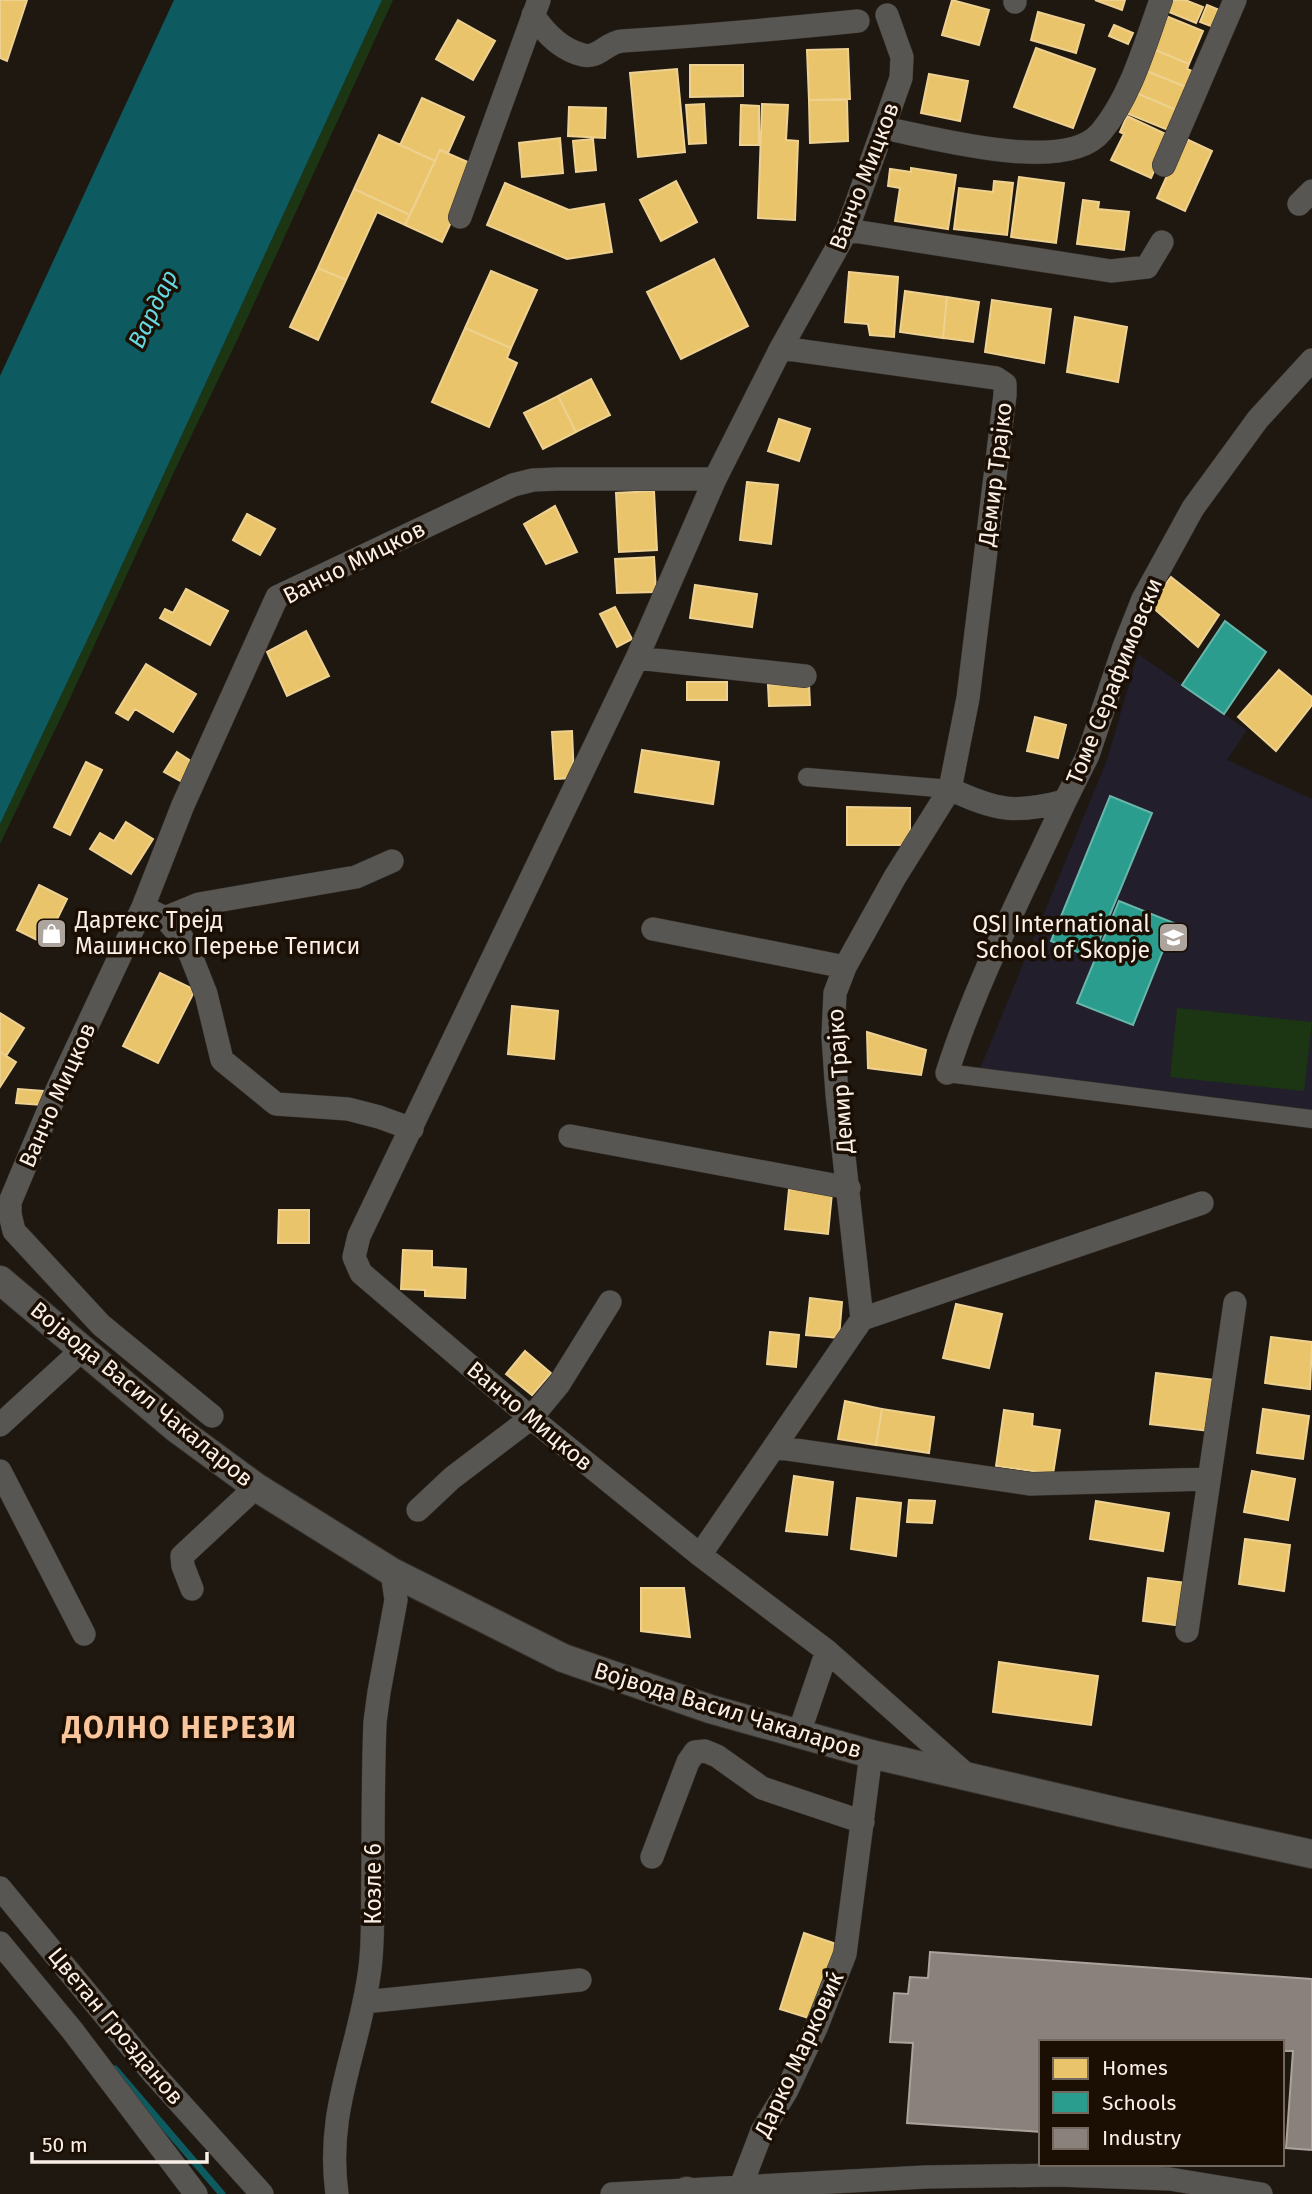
<svg xmlns="http://www.w3.org/2000/svg" width="1312" height="2194" font-family="'Fira Sans',sans-serif">
	<style>
		.education { fill: #221e2b }
		.green { fill: #1c3614 }
		.water { fill: #0d5b60 }
		.homes { fill: #e9c46a; stroke: #eed190; stroke-width: 2 }
		.schools { fill: #2a9d8f; stroke: #68b6aa; stroke-width: 2 }
		.industry { fill: #8a817c; stroke: #aca29c; stroke-width: 2 }
		.lines { fill: none; stroke-linecap: round; stroke-linejoin: round }
		.stream { stroke: #0d5b60; stroke-width: 7 }
		.pedestrian-casing { stroke: #38322c; stroke-width: 19 }
		.minor-casing { stroke: #38322c; stroke-width: 24 }
		.tertiary-casing { stroke: #38322c; stroke-width: 30 }
		.pedestrian { stroke: #585652; stroke-width: 18 }
		.minor { stroke: #585652; stroke-width: 23 }
		.tertiary { stroke: #585652; stroke-width: 28 }
		.labels { text-anchor: middle; stroke-width: 7; stroke-linejoin: round; paint-order: stroke }
		.street-label { font-size: 23px; fill: #faf0e8; stroke: #1b0f03 }
		.poi-label { font-size: 23px; fill: #faf0e8; stroke: #1b0f03; text-anchor: start }
		.water-label { font-size: 24px; font-style: italic; fill: #65d8e1; stroke: #1b0f03 }
		.district-label { font-size: 30px; font-weight: bold; letter-spacing: 2px; fill: #f9c59d; stroke: #1b0f03 }
	</style>
	<rect width="100%" height="100%" fill="#1e1811"/>
	<path class="education" d="M1138,654L1247,730L1227,760L1312,799V1111L977,1076L1107,760Z"/>
	<path class="green" d="M382,0H393L240,334L174,472L65,709L0,844V824L99,615Z
		M1177,1008L1312,1022L1304,1091L1170,1077Z"/>
	<path class="water" d="M174,0H382L99,615L0,824V376Z"/>
	<path class="homes" d="M0,0H27L7,61L0,58Z
		M952,0L989,10L979,45L942,35Z
		M1095,0H1125L1122,10Z
		M1168,0H1185L1203,7L1196,23L1164,10Z
		M1207,5L1222,11L1216,28L1200,22Z
		M1038,12L1084,25L1076,53L1031,40Z
		M1166,16L1203,31L1189,64L1153,49Z
		M458,20L495,41L473,80L436,59Z
		M1114,25L1133,33L1128,44L1109,36Z
		M1036,48L1095,69L1073,128L1014,107Z
		M848,49L850,99L809,100L807,50Z
		M1153,49L1189,64L1187,69L1197,73L1191,89L1144,70Z
		M690,65H743V96L690,97Z
		M677,69L685,152L638,157L630,73Z
		M1144,70L1191,89L1181,112L1134,92Z
		M929,74L968,81L960,121L921,113Z
		M1134,92L1181,112L1173,132L1126,113Z
		M422,98L464,117L448,153L440,150L435,161L400,145Z
		M809,100H847L848,141L810,143Z
		M704,104L706,143L689,144L686,105Z
		M762,104L788,105L786,140L798,141L795,220L758,218Z
		M741,105L759,106V145H740Z
		M569,107L606,108L605,138L568,136Z
		M1127,116L1170,136L1151,178L1111,160L1124,134L1120,132Z
		M379,135L435,161L410,215L354,189Z
		M560,138L563,173L522,177L519,143Z
		M1184,138L1212,151L1185,211L1157,198Z
		M593,139L596,170L576,172L573,141Z
		M440,150L477,166L442,242L405,225Z
		M911,168L956,175L948,229L895,221L900,188L888,186L890,169L911,172Z
		M1019,177L1064,183L1056,243L1011,237Z
		M676,181L697,222L661,241L640,200Z
		M994,181L1013,183L1007,235L954,229L959,188L993,192Z
		M505,183L569,210L604,204L612,252L567,259L487,225Z
		M354,189L410,215L405,225L377,212L346,280L318,268Z
		M1083,200L1099,202L1098,209L1129,212L1124,250L1077,244Z
		M714,259L748,326L681,359L647,292Z
		M318,268L346,280L318,340L290,327Z
		M491,271L537,290L511,348L465,328Z
		M849,272L898,277L894,337L870,335L868,324L845,322Z
		M905,291L947,297L943,338L900,332Z
		M947,297L979,302L973,342L943,338Z
		M992,300L1051,309L1044,363L985,352Z
		M1075,317L1127,327L1118,382L1067,372Z
		M465,328L511,348L507,358L517,363L489,427L432,402Z
		M591,379L610,415L576,432L558,396Z
		M558,396L576,432L543,449L524,413Z
		M779,419L810,429L799,461L768,451Z
		M747,482L778,485L771,544L740,540Z
		M654,491L657,550L619,552L616,493Z
		M555,506L577,552L546,564L524,524Z
		M247,514L275,529L260,555L233,540Z
		M654,557L656,592L617,593L615,559Z
		M1171,577L1219,615L1198,647L1150,605Z
		M695,585L757,594L752,627L690,618Z
		M186,589L228,611L210,645L160,618L165,609L173,613Z
		M615,607L632,639L617,647L600,614Z
		M306,631L329,676L287,696L267,652Z
		M146,664L196,694L173,732L135,709L128,720L116,713Z
		M1279,670L1312,697V705L1276,751L1238,717Z
		M687,682H727V700H687Z
		M809,684L810,705L769,706L768,685Z
		M1035,717L1066,725L1058,758L1027,751Z
		M572,731L574,778L555,779L552,732Z
		M642,750L719,762L713,804L635,792Z
		M177,752L194,763L182,782L164,772Z
		M86,762L102,770L70,835L54,827Z
		M847,807L910,808V845H847Z
		M126,822L153,839L131,874L90,849L100,833L114,841Z
		M39,885L67,899L45,944L17,930Z
		M160,973L195,990L158,1063L123,1046Z
		M512,1006L558,1011L554,1059L508,1054Z
		M0,1013L24,1028L6,1056L0,1052Z
		M867,1032L926,1050L921,1075L868,1068Z
		M0,1052L16,1062L0,1087Z
		M18,1089L43,1091L42,1105L16,1103Z
		M789,1189L832,1193L828,1234L785,1229Z
		M279,1210H309V1243H278Z
		M403,1250L432,1251V1267L466,1269L465,1298L425,1296V1290L401,1289Z
		M810,1298L842,1302L839,1338L806,1335Z
		M956,1304L1002,1314L989,1368L943,1358Z
		M770,1332L799,1335L796,1367L767,1364Z
		M1271,1337L1312,1342L1310,1389L1265,1383Z
		M525,1351L551,1373L532,1395L506,1374Z
		M1156,1373L1216,1380L1209,1431L1150,1424Z
		M845,1401L882,1409L876,1445L838,1439Z
		M882,1409L934,1417L929,1453L876,1445Z
		M1263,1409L1309,1416L1303,1459L1257,1453Z
		M1004,1410L1033,1414L1032,1426L1060,1430L1053,1474L996,1466Z
		M1252,1471L1295,1479L1288,1520L1244,1512Z
		M794,1476L833,1482L827,1535L786,1531Z
		M857,1498L901,1503L896,1556L851,1549Z
		M909,1500L935,1501L932,1523L907,1522Z
		M1096,1501L1169,1513L1163,1551L1090,1539Z
		M1245,1539L1290,1545L1284,1591L1239,1584Z
		M1148,1578L1187,1583L1182,1626L1143,1621Z
		M641,1588H684L690,1637L641,1631Z
		M999,1662L1098,1676L1091,1725L993,1712Z
		M804,1933L839,1945L815,2020L780,2009Z"/>
	<path class="schools" d="M1225,621L1266,652L1224,714L1182,685Z
		M1110,796L1152,813L1092,958L1051,941Z
		M1119,901L1174,923L1133,1025L1077,1003Z"/>
	<path class="industry" d="M930,1952L1312,1979V2150L1286,2148L1293,2051H1282V2042H1041V2132L907,2123L913,2043L890,2042L894,1993L908,1994L910,1977L928,1978Z"/>
	<g class="lines">
		<path class="stream" d="M115,2069L222,2194"/>
		<defs>
			<path id="pedestrian" d="M807,777L950,789
				M947,1073L1312,1119"/>
			<path id="minor" d="M1015,2V0
				M533,15C545,33 562,50 583,55C598,59 607,42 622,41C701,36 779,29 858,21
				M887,15L902,57L901,78L847,230L781,348L715,479L637,658L359,1236L354,1257L361,1273L531,1418L700,1555L827,1651L968,1776
				M884,128C934,138 1066,175 1101,132C1131,96 1145,44 1161,0
				M1164,165L1235,0
				M1299,204L1312,191
				M460,217L539,0
				M847,230L1111,271L1147,267L1162,242
				M637,658L805,676
				M950,789C997,811 1015,814 1065,801L1088,755L1124,647L1143,599L1193,508L1258,419L1312,360
				M153,912L165,918L199,904L356,877L392,861
				M165,918L182,938L191,956L206,994L222,1060L276,1104L348,1109L379,1117L412,1129
				M653,929L845,967
				M947,1073C977,979 1024,890 1065,801
				M570,1136L849,1188
				M862,1319L1202,1203
				M212,1416L101,1325L14,1231L10,1214V1202L58,1088L143,907L183,805L277,597L513,485L533,480L558,479H715
				M0,1425L83,1349
				M774,1447L1031,1484L1209,1479
				M0,1471L84,1634
				M418,1510L452,1478L531,1418L559,1384L610,1302
				M700,1555L862,1319L837,1094L833,1037L835,993L845,967L895,877L950,789L968,698L1005,395V384L996,378L781,348
				M192,1589L183,1566L182,1556L256,1487
				M1187,1631L1235,1303
				M799,1733L827,1651
				M652,1857L688,1762L695,1752L705,1751L717,1756L762,1788L863,1822
				M0,1888L152,2072L262,2194
				M0,1943L72,2030L196,2194
				M364,2002L580,1980
				M741,2186L762,2131L787,2090L816,2028L845,1954L871,1754
				M337,2194C325,2108 360,2049 370,1968C374,1936 372,1904 373,1872C373,1822 373,1772 375,1722L379,1692L396,1600L392,1572
				M612,2194L925,2177L1058,2175L1170,2179L1261,2194"/>
			<path id="tertiary" d="M0,1280L177,1429L256,1487L392,1572L563,1658L710,1709L871,1754L1123,1813L1312,1854
				M685,2194L687,2191"/>
		</defs>
		<use href="#pedestrian" class="pedestrian-casing"/>
		<use href="#minor" class="minor-casing"/>
		<use href="#tertiary" class="tertiary-casing"/>
		<use href="#pedestrian" class="pedestrian"/>
		<use href="#minor" class="minor"/>
		<use href="#tertiary" class="tertiary"/>
	</g>
	<defs>
		<symbol id="shop-square" viewBox="-11 -11 22 22"><rect x="-9" y="-9" width="18" height="18" rx="4" fill="#ada49d" stroke="#1b0f03"/><path d="M-5-2.5h2.3a2.7 3.5 0 0 1 5.4 0H5L5.5 6h-11ZM-1.5-2.5h3a1.5 2.3 0 0 0-3 0Z" fill="#fff"/></symbol>
		<symbol id="school-square" viewBox="-11 -11 22 22"><rect x="-9" y="-9" width="18" height="18" rx="4" fill="#ada49d" stroke="#1b0f03"/><path d="M0-5L7-2L0 1L-7-2ZM-4 1L0 2.5L4 1V4Q0 6-4 4Z" fill="#fff"/></symbol>
	</defs>
	<g fill-rule="evenodd">
		<use href="#shop-square" x="34" y="916" width="35" height="35"/>
		<use href="#school-square" x="1156" y="920" width="35" height="35"/>
	</g>
	<g class="labels">
		<g class="street-label">
			<text transform="translate(864 176) rotate(-69)" y="8">Ванчо Мицков</text>
			<text transform="translate(995 474) rotate(-83)" y="8">Демир Трајко</text>
			<text transform="translate(354 562) rotate(-27)" y="8">Ванчо Мицков</text>
			<text transform="translate(1114 681) rotate(-68)" y="8">Томе Серафимовски</text>
			<text transform="translate(840 1081) rotate(-94)" y="8">Демир Трајко</text>
			<text transform="translate(57 1095) rotate(-66)" y="8">Ванчо Мицков</text>
			<text transform="translate(142 1394) rotate(39)" y="8">Војвода Васил Чакаларов</text>
			<text transform="translate(530 1416) rotate(40)" y="8">Ванчо Мицков</text>
			<text transform="translate(728 1710) rotate(17)" y="8">Војвода Васил Чакаларов</text>
			<text transform="translate(373 1884) rotate(-90)" y="8">Козле 6</text>
			<text transform="translate(116 2026) rotate(50)" y="8">Цветан Грозданов</text>
			<text transform="translate(799 2054) rotate(-65)" y="8">Дарко Марковиќ</text>
		</g>
		<g class="poi-label">
			<text x="75" y="928">Дартекс Трејд<tspan x="75" dy="26">Машинско Перење Теписи</tspan></text>
			<text x="1150" y="932" text-anchor="end">QSI International<tspan x="1150" dy="26">School of Skopje</tspan></text>
		</g>
		<g class="water-label">
			<text transform="translate(153 309) rotate(-64)" y="8">Вардар</text>
		</g>
		<g class="district-label">
			<text x="180" y="1738">ДОЛНО НЕРЕЗИ</text>
		</g>
	</g>
	<rect x="1039" y="2040" width="245" height="126" fill="#1b0f03" stroke="#74695f" stroke-width="2"/>
	<rect x="1053" y="2058" width="35" height="21" fill="#e9c46a" stroke="#74695f" stroke-width="2"/>
	<text x="1102" y="2075" font-size="21" fill="#faf0e8">Homes</text>
	<rect x="1053" y="2092" width="35" height="21" fill="#2a9d8f" stroke="#74695f" stroke-width="2"/>
	<text x="1102" y="2110" font-size="21" fill="#faf0e8">Schools</text>
	<rect x="1053" y="2128" width="35" height="21" fill="#8a817c" stroke="#74695f" stroke-width="2"/>
	<text x="1102" y="2145" font-size="21" fill="#faf0e8">Industry</text>
	<path d="M32 2152v10h175v-10" fill="none" stroke="#faf0e8" stroke-width="3.5"/>
	<text x="42" y="2152" font-size="21" fill="#faf0e8" stroke="#1b0f03" stroke-width="5" paint-order="stroke">50 m</text>
</svg>
